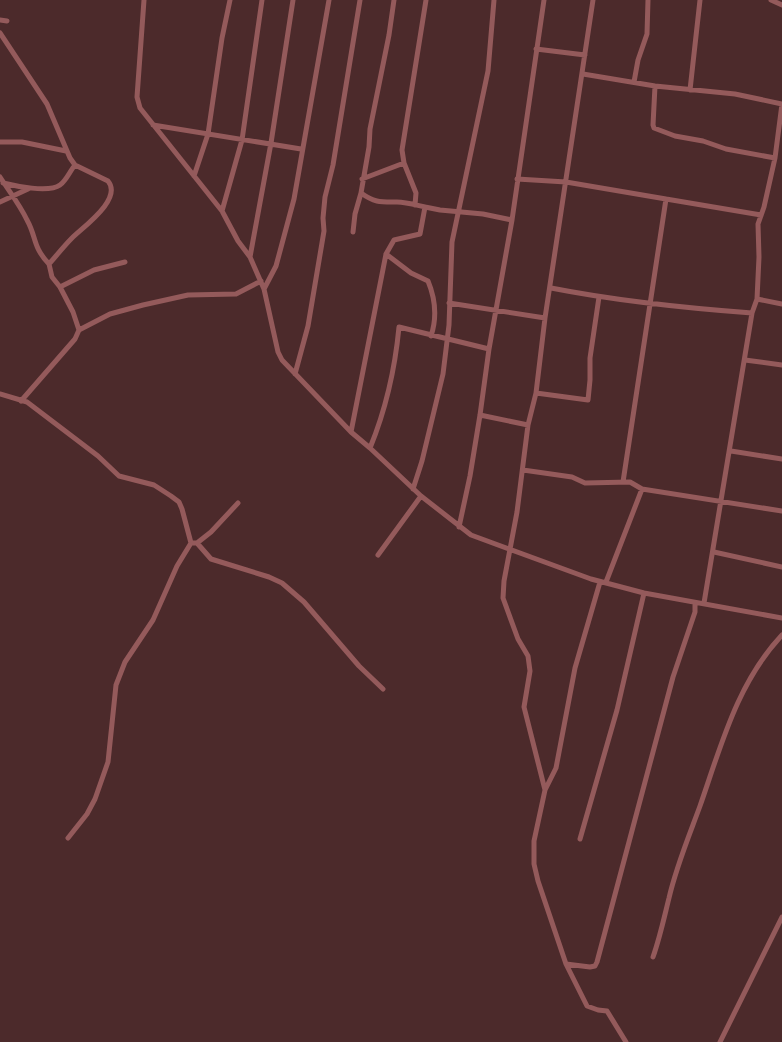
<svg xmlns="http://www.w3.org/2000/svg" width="782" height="1042" font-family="'Playfair Display',serif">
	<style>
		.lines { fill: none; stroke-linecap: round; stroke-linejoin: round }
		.minor { stroke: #945a5b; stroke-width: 5 }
	</style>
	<rect width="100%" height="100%" fill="#4c2a2b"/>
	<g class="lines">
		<path class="minor" d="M144,0L137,97L140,108L222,211L238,241L250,257L264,289L278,352L282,360L351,432L370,448L421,496L471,535L591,579L644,593L782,618
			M593,0L545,318L536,393L528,425L517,512L504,581L503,598L518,639L528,656L530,671L524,707L545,790L534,841V864L538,881L566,964L587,1006L598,1010L607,1011L626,1042
			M771,0L782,5
			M0,20L7,21
			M0,33L47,104L70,158L75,165L108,181C123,199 83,227 72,238C64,246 57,255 49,264L52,277L60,287L94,270L125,262
			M536,49L585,55
			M583,74L655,86L735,94L782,104
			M634,82L638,60L647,34L648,0
			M655,86L653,125L654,128L675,136L703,141L726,149L775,158
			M690,90L700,0
			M153,125L301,149
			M0,142H22L66,151
			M194,176L208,134L222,38L230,0
			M0,177C9,191 20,205 27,220C37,238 32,246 49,264
			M362,179L404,163
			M517,179L566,182L666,199L623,482
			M3,183C15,186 49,193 60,185C66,181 70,171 75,165
			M666,199L761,215
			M0,202L28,189
			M415,205L416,193L404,163L402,150L426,0
			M425,207L440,210L483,214L512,220
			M222,211L242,140L262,0
			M353,232L355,214L361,193
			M386,254L411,273L428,281C435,298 437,318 431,336
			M250,257L271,143L293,0
			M551,288C617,301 685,308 752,313
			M264,289L276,266L294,199L329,0
			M757,299L759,257L758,224L764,207L775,158L782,104
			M449,303L545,318
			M79,330L110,314L143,305L188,295L236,294L261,281
			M745,360L782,365
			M295,374L308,326L324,231L323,218L325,197L333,165L360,0
			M536,393L588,400L590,380V358L599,297
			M0,394L27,402L98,456L119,476L154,485L171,496L179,502L182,509L191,543L177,566L153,620L125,662L116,685L108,762L95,799L87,814L68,838
			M21,401L75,339L79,330L73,312L60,287
			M480,415L528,425
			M351,432L386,254L394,240L420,234L425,207C416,205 406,202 397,202C381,202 375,203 361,193L369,147L370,129L389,35L394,0
			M370,448C386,409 395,369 399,327L489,349
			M731,451L782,459
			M523,470L572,477L585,483L630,482L642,489L782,511
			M413,489L422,461L443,374L449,325L452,242L488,71L494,0
			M459,527L470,476L480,415L489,349L512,220L544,0
			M191,543H197L211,559L269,577L282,583L304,602L359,666L383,689
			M197,543L211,532L238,503
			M714,552L782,567
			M378,555L421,496
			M606,582L642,489
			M704,603L752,313L757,299L782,304
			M545,790L556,768L575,668L600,582
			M580,839L617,710L644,593
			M653,957C660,937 664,918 669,898C676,867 689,836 700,806C721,746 737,683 782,635
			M566,964L590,967L595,966L597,962L673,677L695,612V603
			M720,1042L782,917"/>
	</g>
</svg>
